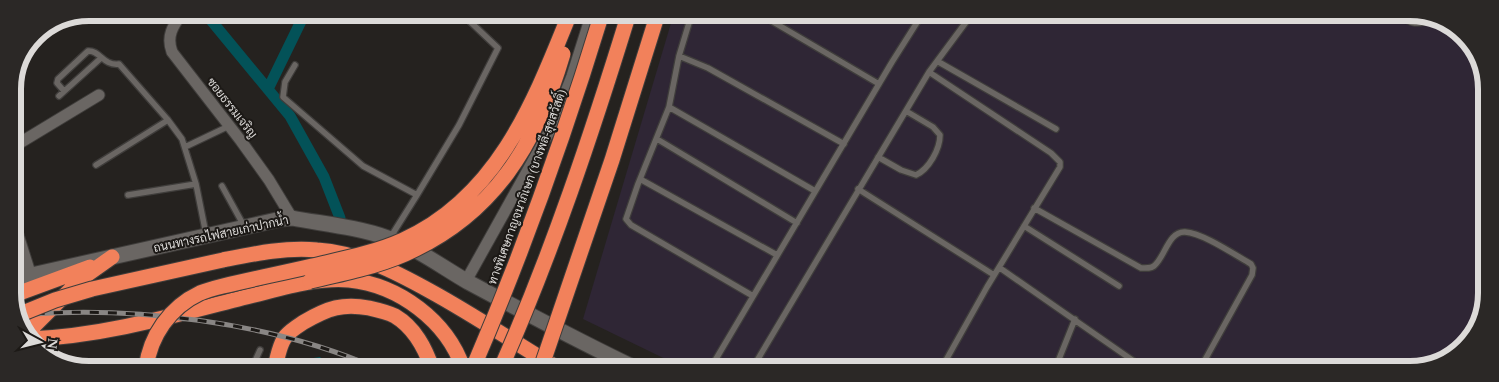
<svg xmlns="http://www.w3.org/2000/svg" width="1499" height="382" font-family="'Times New Roman',Sarabun,serif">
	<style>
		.industrial { fill: #2f2635 }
		.water { fill: #035258 }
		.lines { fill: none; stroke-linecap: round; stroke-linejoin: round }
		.canal { stroke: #035258; stroke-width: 11 }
		.lane-casing { stroke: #3f3d3b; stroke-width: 8 }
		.street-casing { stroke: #3f3d3b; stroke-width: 13 }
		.secondary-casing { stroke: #3f3d3b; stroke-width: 17 }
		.highway-casing { stroke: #3f3d3b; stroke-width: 17 }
		.lane { stroke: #6a6663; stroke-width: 5.5 }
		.street { stroke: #6a6663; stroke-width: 11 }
		.secondary { stroke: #6a6663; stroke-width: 15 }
		.highway { stroke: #f2815b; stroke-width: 15 }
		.rail-casing { stroke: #898684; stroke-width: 5 }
		.rail { stroke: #1c1916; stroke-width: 3; stroke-dasharray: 9; stroke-linecap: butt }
		.highway-bridge-casing { stroke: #3f3d3b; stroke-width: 17; stroke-linecap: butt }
		.highway-bridge { stroke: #f2815b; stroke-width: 15 }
		.labels { text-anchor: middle; stroke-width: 4; stroke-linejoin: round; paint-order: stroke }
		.street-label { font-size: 12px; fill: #dcdad8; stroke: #1c1916 }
		.rim { fill: none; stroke: #dcdad8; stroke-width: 6 }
	</style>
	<rect width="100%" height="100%" fill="#25221f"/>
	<path class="industrial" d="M674,13L1425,14L1464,35L1485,74V308L1460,351L1415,369H686L583,319Z"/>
	<path class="water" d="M320,357L332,368H309L307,359Z"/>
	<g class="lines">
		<path class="canal" d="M205,13L290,116L324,177L340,218
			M268,89L305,13"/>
		<defs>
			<path id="lane" d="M758,13L879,84
				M679,56L692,13
				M937,61L1056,129
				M295,65L285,82L283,97L363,166L417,195
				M929,72L1051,153L1060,162V167L987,287L941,369
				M64,91L57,83L58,79L88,51C100,50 103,66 119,64L168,120L182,139L196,184L206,234
				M59,96L101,58
				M669,107L815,191
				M657,139L797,223
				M185,147L229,126
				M878,157L901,170L916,175C929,169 940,149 940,135L933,127L906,111
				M96,165L168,120
				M640,179L777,255
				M222,186L244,226
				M858,189L994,275
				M128,195L196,184
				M1034,208L1141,268C1145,268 1152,269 1155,265C1165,256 1169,231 1185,232C1203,233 1235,255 1251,264L1253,268L1252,275L1201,367
				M1024,226L1119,286
				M390,238L417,195L459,125L498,48L461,13
				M1000,268L1145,369
				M753,296L631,225L626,219L638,184L669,107L679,56L708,68L844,144
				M252,368L260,350
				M710,369L892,62L923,13
				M752,369L929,72L972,14
				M1055,369L1075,319"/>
			<path id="street" d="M182,13C173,26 166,36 172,52L241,141L269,180L292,218
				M1403,14C1410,21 1420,23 1428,16
				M13,147L99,95
				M13,219L31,276
				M466,281L553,125L572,76L592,13"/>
			<path id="secondary" d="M14,279L281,219L292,218C324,224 357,227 388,238C417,248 442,267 468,282C524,312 580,342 637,369"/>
			<path id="highway" d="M223,260C253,254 285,247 317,250C359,253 394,271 430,291C474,315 515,343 557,368
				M14,295L90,267
				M29,336L34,326L81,279L112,257
				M30,339C103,336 172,316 242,298C277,290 313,277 349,280C399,285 447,321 463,368
				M275,368C277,358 280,343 286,336C291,330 298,326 304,322C328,308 343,303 369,308C378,310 387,312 395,316C415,328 425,348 432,368"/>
		</defs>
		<use href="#lane" class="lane-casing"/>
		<use href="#street" class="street-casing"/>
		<use href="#secondary" class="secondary-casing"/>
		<use href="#highway" class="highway-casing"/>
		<use href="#lane" class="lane"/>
		<use href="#street" class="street"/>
		<use href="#secondary" class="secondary"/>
		<use href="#highway" class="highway"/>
		<defs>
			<path id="rail" d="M18,315C130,305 272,322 376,368"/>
		</defs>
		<use href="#rail" class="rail-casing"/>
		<use href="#rail" class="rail"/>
		<defs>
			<path id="highway-bridge" d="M310,281C342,274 375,267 405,254C494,215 537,143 563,54
				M18,315L55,300L92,289L223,260
				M146,368C150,336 170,307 200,293C207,290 215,288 223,286C252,279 282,273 312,266C342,259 374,253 403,240C498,197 534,102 570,13
				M473,368C523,252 565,134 602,13
				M501,368C552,253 592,133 629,13
				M541,368L612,160L658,13"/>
		</defs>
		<use href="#highway-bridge" class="highway-bridge-casing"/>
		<use href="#highway-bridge" class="highway-bridge"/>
	</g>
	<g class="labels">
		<g class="street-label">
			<text transform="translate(232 108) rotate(52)" y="4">ซอยธรรมเจริญ</text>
			<text transform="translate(527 187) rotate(-70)" y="4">ทางพิเศษกาญจนาภิเษก (บางพลี-สุขสวัสดิ์)</text>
			<text transform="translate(221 234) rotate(-12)" y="4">ถนนทางรถไฟสายเก่าปากน้ำ</text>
		</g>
	</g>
	<path d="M0 0H1499V382H0ZM89 21H1410A68 68 0 0 1 1478 89V293A68 68 0 0 1 1410 361H89A68 68 0 0 1 21 293V89A68 68 0 0 1 89 21Z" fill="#2b2826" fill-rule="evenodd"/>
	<path class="rim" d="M89 21H1410A68 68 0 0 1 1478 89V293A68 68 0 0 1 1410 361H89A68 68 0 0 1 21 293V89A68 68 0 0 1 89 21Z"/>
	<g transform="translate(40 342) rotate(97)" stroke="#1c1916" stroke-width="4" paint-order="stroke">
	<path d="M0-4L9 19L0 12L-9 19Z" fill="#dcdad8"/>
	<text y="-8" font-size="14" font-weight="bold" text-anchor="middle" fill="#dcdad8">N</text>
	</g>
</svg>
